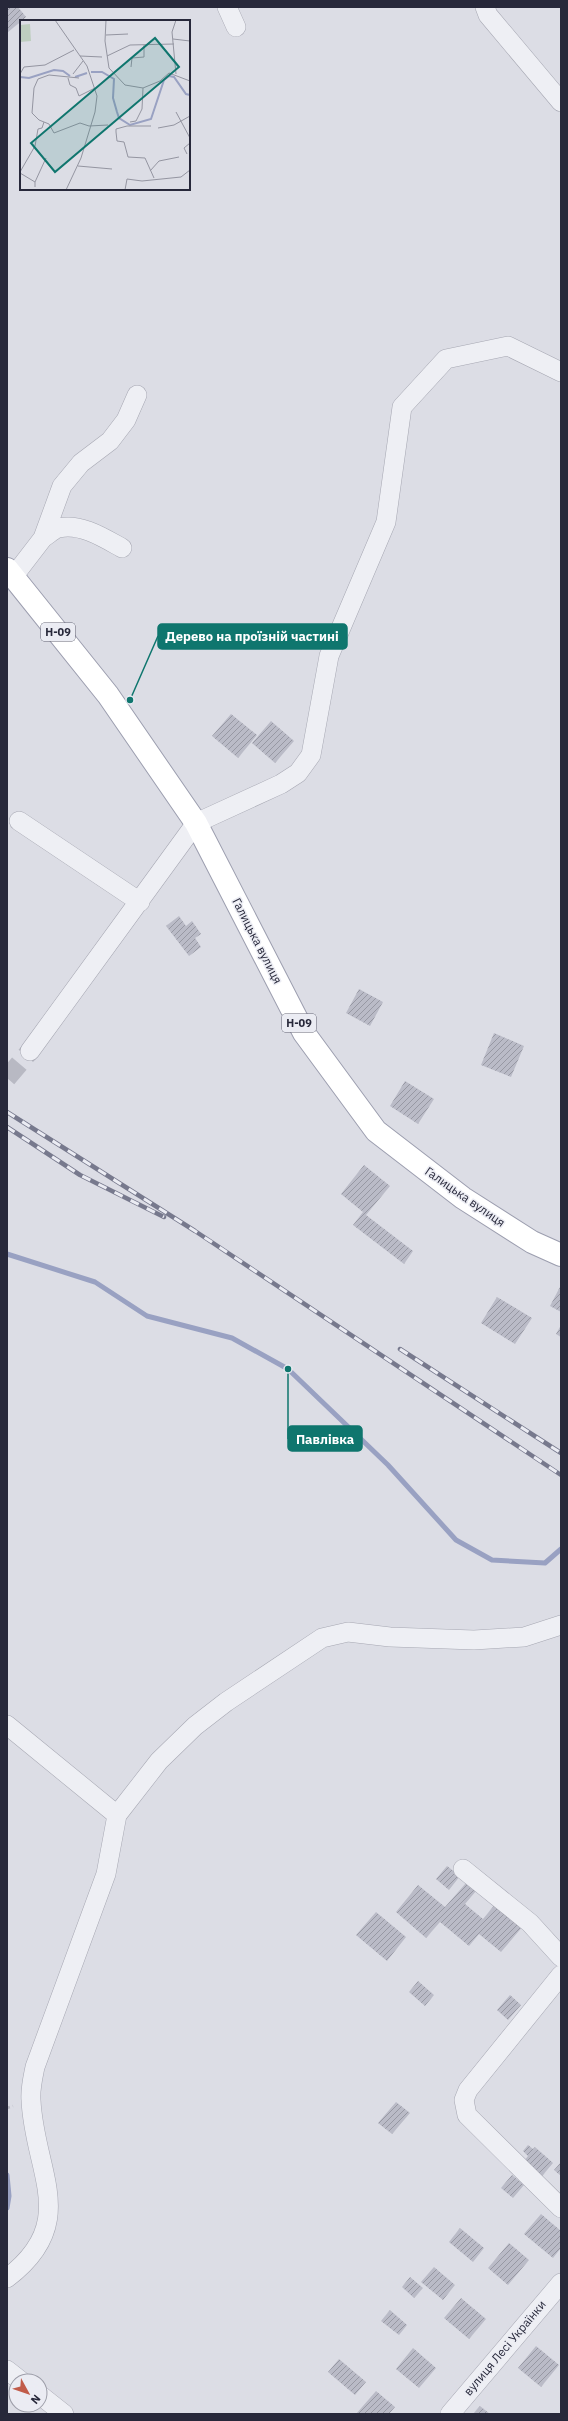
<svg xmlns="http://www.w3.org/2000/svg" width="568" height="2421" font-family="'IBM Plex Sans',sans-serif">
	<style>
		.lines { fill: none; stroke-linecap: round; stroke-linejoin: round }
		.stream { stroke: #99a1c2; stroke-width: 5 }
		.building { fill: url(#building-hatch) }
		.minor-tunnel { stroke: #b8b9c3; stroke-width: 19; stroke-dasharray: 19 10; stroke-linecap: butt }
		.minor-casing { stroke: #a6a7b2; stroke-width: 20 }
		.major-casing { stroke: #9c9eaf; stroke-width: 24 }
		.path { stroke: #babbc4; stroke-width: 2.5; stroke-dasharray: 3 3; stroke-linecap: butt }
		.minor { stroke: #eeeff4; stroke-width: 19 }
		.major { stroke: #fff; stroke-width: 22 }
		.rail-casing { stroke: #77798d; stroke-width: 4.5 }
		.rail { stroke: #ebecf3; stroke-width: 3; stroke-dasharray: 9; stroke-linecap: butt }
		.labels { text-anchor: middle; stroke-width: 3; stroke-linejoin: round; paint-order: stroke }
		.shield { fill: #ebecf3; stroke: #626372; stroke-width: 1 }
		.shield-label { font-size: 11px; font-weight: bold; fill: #27283a }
		.street-label { font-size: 12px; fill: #27283a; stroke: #ebecf3 }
		.inset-river { fill: none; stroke: #99a1c2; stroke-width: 2 }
		.inset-road { fill: none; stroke: #9495a1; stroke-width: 1 }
		.view { fill: #0f766e; fill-opacity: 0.15; stroke: #0f766e; stroke-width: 2 }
		.inset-edge { fill: none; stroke: #27283a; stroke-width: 2 }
		.leader { fill: none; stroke: #0f766e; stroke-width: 1.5 }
		.callout-dot { fill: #0f766e; stroke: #ebecf3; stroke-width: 1.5 }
		.callout { fill: #0f766e; stroke: #0f766e; stroke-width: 1.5 }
		.callout-label { font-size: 13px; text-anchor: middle; font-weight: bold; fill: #fff }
	</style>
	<defs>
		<pattern id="building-hatch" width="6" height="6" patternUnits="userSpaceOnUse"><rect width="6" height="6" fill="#babbc7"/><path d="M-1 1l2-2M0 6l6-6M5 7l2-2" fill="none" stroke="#9798a3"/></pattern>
	</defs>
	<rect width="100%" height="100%" fill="#dcdde5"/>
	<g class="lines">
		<path class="stream" d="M7,1254L95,1282L147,1316L232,1338L288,1369L388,1465L456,1540L492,1560L545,1563L561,1549
			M7,2175L9,2196L7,2208"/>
	</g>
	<path class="building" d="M7,7H18L26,17L7,33Z
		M231,714L257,735L238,758L212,736Z
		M271,721L294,741L275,763L252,743Z
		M179,916L186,926L192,921L201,934L195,938L201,947L189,956L166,926Z
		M359,989L383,1002L370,1026L346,1013Z
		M494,1033L524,1046L511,1077L481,1065Z
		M405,1081L434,1099L418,1124L390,1106Z
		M364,1165L390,1186L366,1215L413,1251L404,1264L353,1225L363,1212L341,1194Z
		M561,1285V1312L550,1306Z
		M497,1297L532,1318L515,1344L481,1323Z
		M561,1325V1337L556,1334Z
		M447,1866L460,1876L449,1890L436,1879Z
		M466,1883L476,1891L465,1904L483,1919L497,1902L524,1925L501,1952L479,1934L469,1946L440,1922L426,1938L396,1912L418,1885L445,1907Z
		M376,1912L406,1937L387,1961L356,1935Z
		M418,1981L434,1995L425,2006L409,1992Z
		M510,1995L521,2005L508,2020L497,2010Z
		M396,2102L410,2113L392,2134L378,2123Z
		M528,2145L533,2149L535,2147L553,2163L542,2176L524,2161L528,2156L523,2151Z
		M561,2162V2176L554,2170Z
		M512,2175L524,2185L513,2198L501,2188Z
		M541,2214L561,2231V2248L553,2258L524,2234Z
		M460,2228L484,2248L473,2262L449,2242Z
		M509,2243L529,2260L508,2285L488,2268Z
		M434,2267L455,2285L443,2300L421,2282Z
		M410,2277L423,2288L414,2298L402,2287Z
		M461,2298L486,2319L469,2339L444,2318Z
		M390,2310L407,2325L399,2335L381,2321Z
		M536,2346L559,2365L541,2387L518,2368Z
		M413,2348L436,2368L419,2388L396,2369Z
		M339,2359L366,2382L355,2395L328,2372Z
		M376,2391L395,2407L389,2414H356Z
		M480,2406L490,2414H473Z"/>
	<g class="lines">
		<path class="minor-tunnel" d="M7,1078L30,1051"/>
		<defs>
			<path id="minor" d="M227,7L236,27
				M485,7L488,15L561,102
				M43,538C48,535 54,529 59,528C81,523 104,538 122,548
				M13,577L43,538L62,486L81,463L110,441L126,420L137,395
				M19,821L140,902
				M30,1051L196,823L281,784L298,773L311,755L329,656L386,522L402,407L446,359L508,346L561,372
				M7,1725L117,1815
				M463,1869L530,1923L561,1957
				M561,1975L468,2090L464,2100L467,2115L561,2208
				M7,2278C81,2222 34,2172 31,2100C30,2089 33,2077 35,2067L106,1874L117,1815L159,1761L195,1726L226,1702L322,1638L348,1632L390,1637L474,1640L524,1637L561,1625
				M7,2370L21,2381
				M40,2395L64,2414
				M450,2414L561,2283"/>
			<path id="major" d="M7,569L108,695L196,823L304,1033L376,1131L463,1198L532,1242L561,1255"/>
		</defs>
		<use href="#minor" class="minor-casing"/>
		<use href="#major" class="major-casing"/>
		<path class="path" d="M7,2108L13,2106"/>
		<use href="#minor" class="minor"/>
		<use href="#major" class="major"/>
		<defs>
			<path id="rail" d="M7,1112L195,1231L561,1475
				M7,1127L80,1175L164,1217
				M400,1349L561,1453"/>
		</defs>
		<use href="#rail" class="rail-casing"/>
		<use href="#rail" class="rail"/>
	</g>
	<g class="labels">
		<g class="shield">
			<rect x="41" y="623" width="34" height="18" rx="3"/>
			<rect x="282" y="1014" width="34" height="18" rx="3"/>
		</g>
		<g class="shield-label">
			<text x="58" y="636">Н-09</text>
			<text x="299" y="1027">Н-09</text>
		</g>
		<g class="street-label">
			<text transform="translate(257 941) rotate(63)" y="4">Галицька вулиця</text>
			<text transform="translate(465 1197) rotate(35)" y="4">Галицька вулиця</text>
			<text transform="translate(505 2348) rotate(-50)" y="4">вулиця Лесі Українки</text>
		</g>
	</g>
	<g transform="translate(20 20)">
		<rect width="170" height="170" fill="#dcdde5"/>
		<path d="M10,4L11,21L0,22V5Z" fill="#becebf"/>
		<path class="inset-river" d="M71,52H82L94,59L93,78L97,92L99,98L110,105L131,99L144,60L149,56L154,57L166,74L170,75M0,57L9,58L34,50L43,51L50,56M55,57L67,53"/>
		<path class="inset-road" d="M35,0L67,46L77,76L75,92L61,138L46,170M86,0L85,21L89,48L105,65L123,68L140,61L149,53L170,61M156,0L152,12L156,54M86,15L108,14M153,19L170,21M60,36L82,37M87,36L110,25L154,24M111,47L112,38L124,37V25M0,54L4,47L25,45L54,30M53,54L63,41M48,58L50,65L56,68L59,76L75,68M59,58L29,55L18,59L14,68L12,93L19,100L29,104L34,113L60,103L69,106L88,105M156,92L170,118M110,102L116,101L122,89L123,68M131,106H107L96,109V112L97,121L104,122L108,137L125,138L134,158M138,108L154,105L170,96M167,134L164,128L170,123M58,146L92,149M130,151L139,141L159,137M0,152L15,126L18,109L22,108L24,102M0,153L15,162V167M15,162L26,138M105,170L107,159L122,161L161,157L170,150"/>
		<path class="view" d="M135,18L159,47L35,152L11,123Z"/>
		<rect width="170" height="170" class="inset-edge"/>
	</g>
	<path class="leader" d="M130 700L158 636M288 1369L288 1439"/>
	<g class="callout-dot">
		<circle cx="130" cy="700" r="4"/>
		<circle cx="288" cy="1369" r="4"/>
	</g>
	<g class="callout">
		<rect x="158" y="624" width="189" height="25" rx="4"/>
		<rect x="288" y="1426" width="74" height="25" rx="4"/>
	</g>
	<g class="callout-label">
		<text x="252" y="641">Дерево на проїзній частині</text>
		<text x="325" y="1444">Павлівка</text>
	</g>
	<rect width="568" height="2421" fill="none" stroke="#27283a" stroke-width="16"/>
	<g transform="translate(28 2393) rotate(130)"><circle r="19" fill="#ebecf3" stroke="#9d9ea9"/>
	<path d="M0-3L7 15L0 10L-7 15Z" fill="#c15b49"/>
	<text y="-6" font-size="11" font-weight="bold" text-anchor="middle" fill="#27283a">N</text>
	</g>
</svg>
